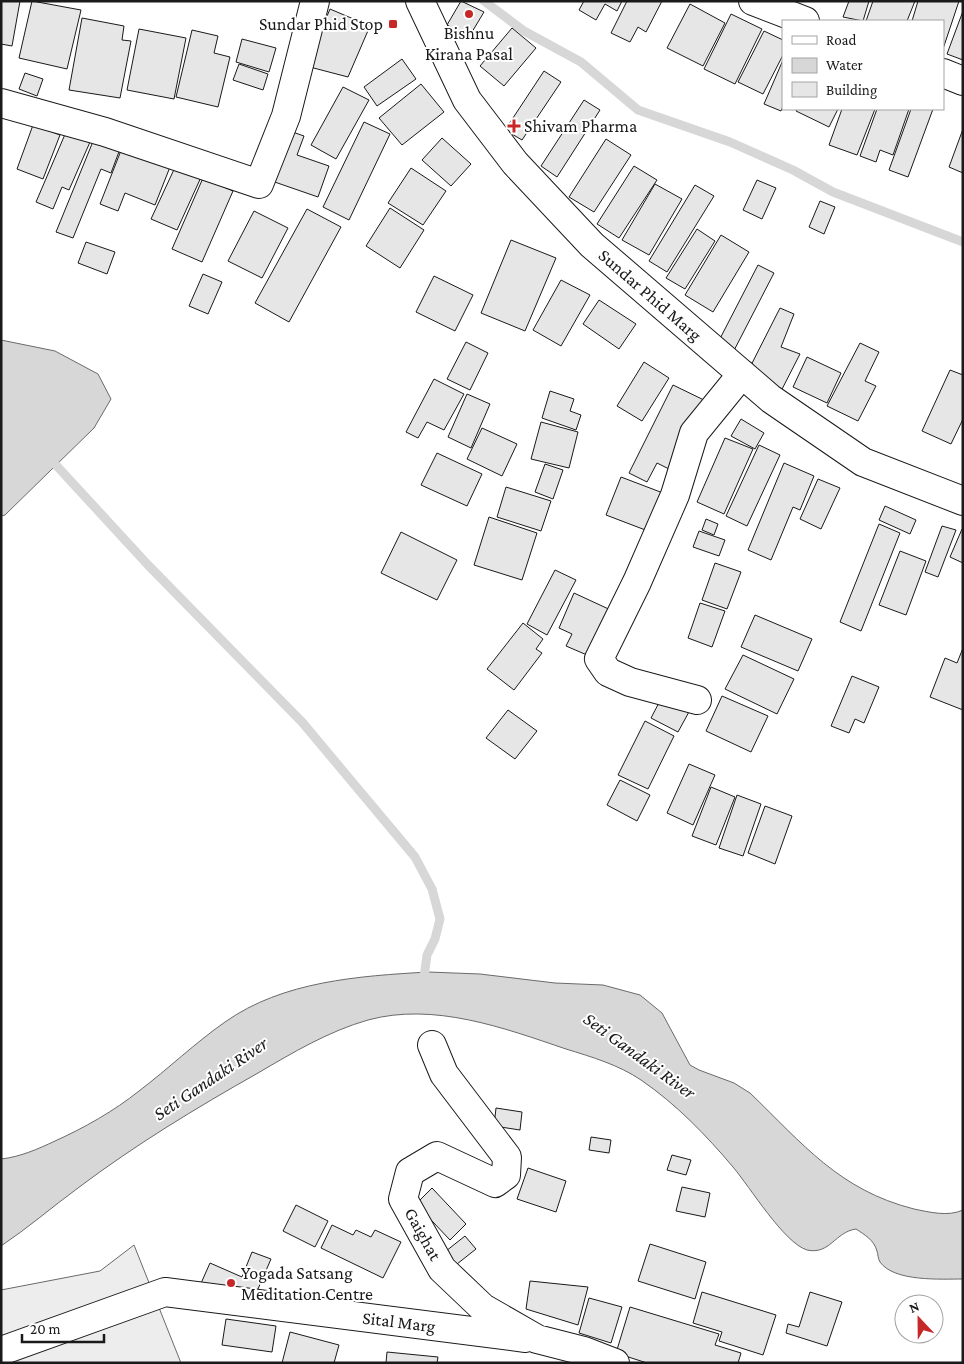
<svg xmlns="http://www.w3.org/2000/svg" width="964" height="1364" font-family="'Crimson Pro',serif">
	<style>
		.built { fill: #ededed; stroke: #6a6a6a }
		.water { fill: #d7d7d7; stroke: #6a6a6a }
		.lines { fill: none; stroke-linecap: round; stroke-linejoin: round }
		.stream { stroke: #d7d7d7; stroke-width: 9 }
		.building { fill: #e6e6e6; stroke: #1a1a1a }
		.minor-casing { stroke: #1a1a1a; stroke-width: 30 }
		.major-casing { stroke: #1a1a1a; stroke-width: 30 }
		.minor { stroke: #fff; stroke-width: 28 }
		.major { stroke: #fff; stroke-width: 28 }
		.poi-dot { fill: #c62828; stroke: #fff; stroke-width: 2 }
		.labels { text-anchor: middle; stroke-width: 4; stroke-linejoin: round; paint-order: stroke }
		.poi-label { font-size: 18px; fill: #1a1a1a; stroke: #fff; text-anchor: start }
		.street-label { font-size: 18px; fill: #1a1a1a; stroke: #fff }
		.water-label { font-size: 19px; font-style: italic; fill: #1a1a1a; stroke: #fff }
	</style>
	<rect width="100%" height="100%" fill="#fff"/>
	<path class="built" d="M134,1245L181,1363H1V1290L100,1271Z"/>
	<path class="water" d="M1,340L55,351L98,374L111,399L94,428L5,515L1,516Z
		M428,972L480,974L555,983L603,985L640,995L662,1013L690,1065L699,1070L734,1083L750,1093C803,1144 839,1190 914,1209C929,1212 948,1217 963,1210V1279C941,1279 894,1282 880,1262C878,1259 878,1254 877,1251C874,1240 865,1235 856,1229C835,1232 830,1255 807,1250C784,1243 750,1187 733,1167C706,1135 676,1104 641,1080C619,1065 592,1057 566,1049C504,1028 434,1002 368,1020C329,1031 292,1053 258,1073C196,1108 135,1145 78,1188C52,1207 28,1228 1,1246V1159C20,1157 38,1149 55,1141C84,1128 114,1111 139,1091C168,1069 195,1043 225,1022C283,981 359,976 428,972Z"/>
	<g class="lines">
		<path class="stream" d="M484,1L524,31L581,62L638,110L730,142L793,170L833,192L963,242
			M55,464L148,565L302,722L415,857L432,889L440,919L435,939L427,955L424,977L427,983"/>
	</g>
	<path class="building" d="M1,1H20L12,46L1,44Z
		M32,1L81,10L67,69L19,58Z
		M461,1L484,12L469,37L447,25Z
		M584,1H622L617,11L605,4L596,20L579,10Z
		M627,1H662L646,32L638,27L630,42L611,33Z
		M849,1H869L863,21L843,17Z
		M873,1H915L907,21H866Z
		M918,1H959L943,49V21H912Z
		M690,4L725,23L703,66L667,48Z
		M330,9L370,26L348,77L306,66Z
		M963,11V60L947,54Z
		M731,14L762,29L735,84L704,69Z
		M82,18L124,26L122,40L131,41L120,98L69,90Z
		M512,28L536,48L504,86L480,66Z
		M139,29L186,38L174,99L127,90Z
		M192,30L218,36L214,53L230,57L218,107L176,97Z
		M764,31L783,40V55L763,94L738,82Z
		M242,39L276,48L269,72L236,62Z
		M402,59L416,79L377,106L364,87Z
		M783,60V106L781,111L764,104Z
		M239,64L268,74L263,90L233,80Z
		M544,71L561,82L522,140L505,130Z
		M25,73L43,79L37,96L19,89Z
		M421,84L444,112L402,145L379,118Z
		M343,87L369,100L336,159L311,145Z
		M584,100L600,110L557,177L541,166Z
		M797,109H838L829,127L796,111Z
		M842,109H875L857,155L829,145Z
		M877,109H909L893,155L880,150L876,162L860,156Z
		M911,109H933L908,177L889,170Z
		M364,122L390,134L349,220L323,207Z
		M33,125L60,135L43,179L17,169Z
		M284,129L304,136L297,155L329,166L318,197L266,179Z
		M963,129V173L949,167Z
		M66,132L90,142L69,190L62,187L53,209L36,202Z
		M442,138L471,164L451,186L422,160Z
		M94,139L120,149L111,173L101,169L73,238L56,232Z
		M606,139L631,155L594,212L569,197Z
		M122,148L170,167L155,205L125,193L118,211L100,204Z
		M177,163L202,175L177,230L151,219Z
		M634,166L657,180L619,238L597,224Z
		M411,168L446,191L423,225L388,203Z
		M203,178L233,191L202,262L172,249Z
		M757,180L776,188L762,219L743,210Z
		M655,184L682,199L649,255L622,240Z
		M695,185L714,196L667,272L649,261Z
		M820,201L835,207L824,234L809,227Z
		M390,208L424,230L400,268L366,246Z
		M307,209L341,227L289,322L255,303Z
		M254,211L288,228L262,278L228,261Z
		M697,229L715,241L685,289L666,278Z
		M721,235L749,252L713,312L685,295Z
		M511,240L556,258L525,331L481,313Z
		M86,242L115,252L107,274L78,263Z
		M758,265L774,273L727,364L711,356Z
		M203,274L222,282L208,314L189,306Z
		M434,276L473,295L455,331L416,312Z
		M561,280L590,295L561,346L533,330Z
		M599,300L636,324L619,349L583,324Z
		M780,308L794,314L781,347L800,354L778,397L744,379Z
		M466,342L488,353L470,390L447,379Z
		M860,343L879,352L865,381L876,386L858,421L827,406Z
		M807,357L841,373L827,403L793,387Z
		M644,362L669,378L642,421L617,406Z
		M950,370L963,375V419L951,444L922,431Z
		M434,379L464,394L444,430L427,422L418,438L406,432Z
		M673,385L708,402L673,471L657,463L647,482L629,473Z
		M550,391L574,399L570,411L581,415L576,430L542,418Z
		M467,394L490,404L471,448L448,437Z
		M741,419L764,433L755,449L731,436Z
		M541,422L578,432L569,468L531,459Z
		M482,428L517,444L502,476L467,459Z
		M725,438L753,449L724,514L697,502Z
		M759,445L780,455L747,526L726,516Z
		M437,453L482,474L467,506L421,485Z
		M784,463L814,476L800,510L793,507L771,560L748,550Z
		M545,464L563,470L553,499L535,492Z
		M621,477L663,493L648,531L606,515Z
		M818,479L840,488L821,529L800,519Z
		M506,487L551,501L541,531L497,517Z
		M885,506L916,520L910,534L879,520Z
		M489,517L537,533L522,580L474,565Z
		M706,519L718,524L714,535L702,530Z
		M879,524L900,533L861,631L840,622Z
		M942,526L956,530L938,577L925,572Z
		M962,529H963V563L950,557Z
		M699,531L725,540L719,556L693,547Z
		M401,532L457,560L437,600L381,573Z
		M900,551L926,561L906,615L879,605Z
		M715,563L741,572L727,609L702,600Z
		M555,570L576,580L547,635L527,624Z
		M574,593L615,612L594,658L566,646L572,634L559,628Z
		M700,603L725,611L712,647L688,638Z
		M755,615L812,639L798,671L741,647Z
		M523,623L543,639L536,649L542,653L514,690L487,669Z
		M963,648V710L930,697L945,658L957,663Z
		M743,655L794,679L777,714L725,689Z
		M852,676L879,687L864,723L855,719L849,733L831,726Z
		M663,695L690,710L678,732L651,718Z
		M722,696L768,716L751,752L706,731Z
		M508,710L537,731L515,759L486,738Z
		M645,721L674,736L648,789L618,775Z
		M689,764L715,775L693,825L667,813Z
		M620,780L650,795L637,821L607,805Z
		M711,787L735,797L716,845L692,836Z
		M737,795L761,804L743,856L719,848Z
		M765,806L792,816L775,864L748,853Z
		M496,1108L522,1112L520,1130L494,1126Z
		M591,1137L611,1140L609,1153L589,1150Z
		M672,1155L691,1160L686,1175L667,1170Z
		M528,1168L566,1181L556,1212L517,1199Z
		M682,1187L710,1193L705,1217L676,1211Z
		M432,1188L466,1224L450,1240L416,1204Z
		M296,1205L328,1221L315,1247L283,1231Z
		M332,1225L353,1235L356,1230L371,1237L375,1230L401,1242L383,1278L321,1248Z
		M465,1236L476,1249L452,1268L441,1255Z
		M650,1244L706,1262L695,1299L638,1281Z
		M252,1252L271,1259L248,1312L198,1290L210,1263L242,1277Z
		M530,1281L588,1287L578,1325L526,1309Z
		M702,1292L776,1315L763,1355L719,1341L722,1332L693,1323Z
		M810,1292L842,1302L827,1346L786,1333L788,1324L799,1327Z
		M589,1298L622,1307L611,1343L579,1333Z
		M630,1307L719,1334L715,1345L741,1353L738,1363H647L616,1353Z
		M226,1319L276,1326L272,1352L222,1345Z
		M290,1332L339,1345L334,1363H282Z
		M387,1352L438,1357L437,1363H386Z"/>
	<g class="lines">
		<defs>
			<path id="minor" d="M753,1L805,21
				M943,73L963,81
				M1,103L105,132L259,184L286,116L315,1
				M697,700L630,682L608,672L599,659L637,582L675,495L694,433L742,374
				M432,1045L444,1074L507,1157L506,1175L495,1183L437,1156L410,1172L403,1199L442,1269L483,1308L537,1339L584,1351L615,1363
				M1,1351L165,1292L526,1338"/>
			<path id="major" d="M420,1L467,100L515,163L592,245L771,399L863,462L963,501"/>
		</defs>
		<use href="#minor" class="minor-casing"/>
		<use href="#major" class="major-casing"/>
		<use href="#minor" class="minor"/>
		<use href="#major" class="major"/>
	</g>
	<g class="poi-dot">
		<circle cx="469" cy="14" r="5"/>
		<rect x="388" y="19" width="10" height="10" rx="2.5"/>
		<path d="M511.5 118.5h5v5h5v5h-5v5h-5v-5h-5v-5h5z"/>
		<circle cx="231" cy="1283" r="5"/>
	</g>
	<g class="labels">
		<g class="poi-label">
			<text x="383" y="30" text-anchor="end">Sundar Phid Stop</text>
			<text x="469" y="39" text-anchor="middle">Bishnu<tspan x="469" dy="21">Kirana Pasal</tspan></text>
			<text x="524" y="132">Shivam Pharma</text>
			<text x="241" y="1279">Yogada Satsang<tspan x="241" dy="21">Meditation Centre</tspan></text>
		</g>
		<g class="street-label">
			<text transform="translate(650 295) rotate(41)" y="6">Sundar Phid Marg</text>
			<text transform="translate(423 1234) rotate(61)" y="6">Gaighat</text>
			<text transform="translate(399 1322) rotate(7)" y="6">Sital Marg</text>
		</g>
		<g class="water-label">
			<text transform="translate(640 1055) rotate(36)" y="7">Seti Gandaki River</text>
			<text transform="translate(210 1078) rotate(-34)" y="7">Seti Gandaki River</text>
		</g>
	</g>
	<rect width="964" height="1364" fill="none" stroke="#1a1a1a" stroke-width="5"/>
	<rect x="782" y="20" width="162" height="90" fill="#ffffff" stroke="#a3a3a3"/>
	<rect x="792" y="36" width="25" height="8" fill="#ffffff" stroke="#a3a3a3"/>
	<text x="826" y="45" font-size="15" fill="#1a1a1a">Road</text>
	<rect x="792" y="58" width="25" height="15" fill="#d7d7d7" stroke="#a3a3a3"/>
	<text x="826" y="70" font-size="15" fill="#1a1a1a">Water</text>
	<rect x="792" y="82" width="25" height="15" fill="#e6e6e6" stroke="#a3a3a3"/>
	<text x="826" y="95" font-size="15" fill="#1a1a1a">Building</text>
	<g transform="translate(919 1319) rotate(338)"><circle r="24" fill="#ffffff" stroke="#a3a3a3"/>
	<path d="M0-4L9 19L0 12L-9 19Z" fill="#c62828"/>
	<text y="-8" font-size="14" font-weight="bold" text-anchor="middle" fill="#1a1a1a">N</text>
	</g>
	<path d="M22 1334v8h82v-8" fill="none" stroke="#1a1a1a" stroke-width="2.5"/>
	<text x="30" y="1334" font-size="15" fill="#1a1a1a" stroke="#ffffff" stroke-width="4" paint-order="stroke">20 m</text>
</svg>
